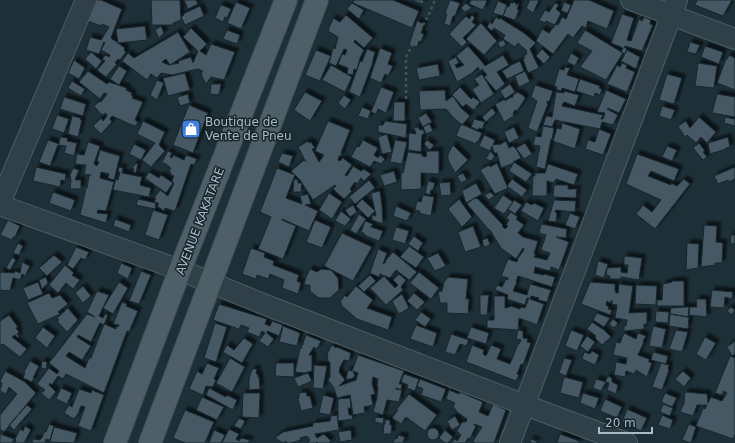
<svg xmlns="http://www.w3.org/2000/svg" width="735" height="443" font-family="'DejaVu Sans',sans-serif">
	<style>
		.building { fill: #445964; stroke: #18262e; filter: url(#shadow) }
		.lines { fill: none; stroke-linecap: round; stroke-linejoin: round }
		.minor-casing { stroke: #4d5d66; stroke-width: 22 }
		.primary-casing { stroke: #3c4b54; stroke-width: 24 }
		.path { stroke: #3e5754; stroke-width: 2.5; stroke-dasharray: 3 3; stroke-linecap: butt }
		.minor { stroke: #304048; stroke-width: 20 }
		.primary { stroke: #4e5f68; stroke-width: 22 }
		.labels { text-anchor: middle; stroke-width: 3; stroke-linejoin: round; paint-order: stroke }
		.poi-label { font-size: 12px; fill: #a9bbc5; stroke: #16242c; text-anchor: start }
		.street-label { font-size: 12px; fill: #a9bbc5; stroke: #16242c }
	</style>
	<defs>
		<filter id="shadow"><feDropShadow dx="3.5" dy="-3.5" stdDeviation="1" flood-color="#0009"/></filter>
	</defs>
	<rect width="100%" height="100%" fill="#1d2f37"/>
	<path class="building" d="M97,0H101L122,9L111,38L125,48L124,50L126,52L120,60L118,59L115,63L117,64L106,77L97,70L105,61L102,59L106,55L109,57L110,55L101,50L105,43L104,42L99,54L86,50L90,37L101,40L109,27L102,24L101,26L88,21Z
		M151,0H180L181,20L173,23V25H152Z
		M184,0H196L198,4L188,9Z
		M354,0H393L419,11L412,28L353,3Z
		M411,0H424L423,4Z
		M450,0L460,3L455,16H453L450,26L444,24L447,14L445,13Z
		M471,0H486L487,1L483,10L469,4Z
		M530,0H539L533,13L526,8Z
		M574,0H589L614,11L607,29L588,21L586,28L582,26L573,38L568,34L553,54L536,41L542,29L549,33L556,24L558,25L562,17L566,19Z
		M697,0H735V2L732,0L723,16L695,5Z
		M498,1L507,5L503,16L493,13Z
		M236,2L250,8L241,29L227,23Z
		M513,2L516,3V5H517L518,3L519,4L517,9L519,10L515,20L503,16L507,6L509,7L510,3H513Z
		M564,2L571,5L568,13L561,11Z
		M352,3L364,10L359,19L347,9Z
		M466,3L472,8L465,12L461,8Z
		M555,3L559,5L556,9L561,13L555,25L546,21L545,23L539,20L545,10L549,12Z
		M222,5L231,9L227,18L225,17L223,22L215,18L220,6Z
		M200,6L204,16L185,25L181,17L184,15L183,14Z
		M622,14L634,18L627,40L631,41L639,19L642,21L644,17L651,20L650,24L653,25L642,51L625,46L624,47L627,49L625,54L621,52L623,48L611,43Z
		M346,15L373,38L364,48L355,40L354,42L364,50L360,58L357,70L354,69L353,75L347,74L348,68L338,64L342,54L345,55L347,50L344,49L336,66L329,63L333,48L335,49L338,37L328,31L333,18L340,22Z
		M472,15L475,18L472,22L476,25L463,38L467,42L462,47L449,34L466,16L469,19Z
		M496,17L499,19L498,20L500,18L524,33L536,43L530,49L539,68L528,73L523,59L525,58L524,56L527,54L526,52L527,51L518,43L515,47L503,39L505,35L494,28L492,31L487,27L490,22L492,24Z
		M417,21L424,24L421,33L424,34L421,42L419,41L417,47L409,45Z
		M481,23L497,41L484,55L466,39Z
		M145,26L147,40L118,43L116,29Z
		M161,26L164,33L159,38L155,30Z
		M191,28L207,44L200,51L206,55L211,44L235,52L224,80L211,77L206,84L201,74L203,71L198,69L172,75L161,73L157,78L151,74L147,80L122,61L128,53L134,58L178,32L190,52L170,65L166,59L162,62L169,65L179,63L178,61L191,57L193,63L198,51L183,37Z
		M227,30L240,35L237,44L223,39Z
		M585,30L623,53L606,80L580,67L592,51L577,43Z
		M504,40L506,45L500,48L498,42Z
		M690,42L700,45L696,54L687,52Z
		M468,46L483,63L485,66L503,55L509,65L497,72L505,84L496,91L484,77L487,75L482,69L480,71L478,67L472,73L457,82L448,61L456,57L459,63L455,65L457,68L464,65L456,56Z
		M705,46L723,52L719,64L701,57Z
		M380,48L392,53L388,64L393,66L388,76L385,74L381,83L370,78Z
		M367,49L375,52L372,65L360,97L349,92L360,61L362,62Z
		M542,49L550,57L544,64L536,56Z
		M316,50L331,56L320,81L305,75Z
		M627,50L640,57L636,69L621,61Z
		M91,52L102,61L96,69L85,59Z
		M571,53L579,58L575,66L567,62Z
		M729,55L735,58V90L717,83L726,59H727Z
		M74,60L85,68L79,79L68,73Z
		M520,61L524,71L507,79L502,71L509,67V66Z
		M622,63L627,65L626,68L635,72L627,92L607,84L617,65L620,67Z
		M698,63L717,66L714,88L695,86Z
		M438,64L440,76L419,80L416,68Z
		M331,65L352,77L345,92L322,80Z
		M119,66L127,71L119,85L110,79Z
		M565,67L570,68L567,75L579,79L575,92L562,88L561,91L556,89L557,87L554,86L559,69L564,70Z
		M88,71L107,84L109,82L127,88L126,90L132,93L131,95L133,96L132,98L143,102L135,120L138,122L136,126L132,125L112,116L110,119L112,122L101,134L93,126L101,118L103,121L107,116L106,113L103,115L100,113L94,106L100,101L101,102L107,94L104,93L100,99L79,82Z
		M525,71L530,82L519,87L515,76Z
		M185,73L190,90L168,96L163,78Z
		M482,74L494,94L481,103L472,89L479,85L474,79Z
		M667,74L682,78L674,104L659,100Z
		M580,79L600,86L599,88L602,89L600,95L595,93L594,97L576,91Z
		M157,80L164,83L157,100L150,95Z
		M72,81L85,89L81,96L68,88Z
		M211,84H221L220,91L218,95L210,94Z
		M510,84L515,92L505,99L500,91Z
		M535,85L553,91L549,102L547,101V103L548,104L537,132L528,128L537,101L531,97Z
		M381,87L394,92L386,113L378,109L376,114L371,112Z
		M460,87L471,99L473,97L480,102L474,110L466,104L463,107L452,95Z
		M445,90L446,101L453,96L461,108L470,116L462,125L453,117L446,109L420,110L419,91Z
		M606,90L626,99L619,113L608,108L607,109L618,115L613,125L602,122L600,129L555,120L552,127L543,125L546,116L552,117L556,92L564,93V91L579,95L575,106L564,102L562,106L603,115L601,119H603L605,113L597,112Z
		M305,92L322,101L310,121L294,110Z
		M518,92L525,97V99L517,111L515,110L513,114L514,116L504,122L495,104L505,99V101L511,97L512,98L514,94Z
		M188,94L190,103L180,106L177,97Z
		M717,94L735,97V117L712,113Z
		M344,95L351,100L345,109L338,103Z
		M64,97L86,104L83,116L60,109Z
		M394,102H405V121H393Z
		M189,105L208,113L193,153L173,145Z
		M662,106L675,110L671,120L659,116Z
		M362,107L371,111L368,119L358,116Z
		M492,108L496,113L486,122L482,117Z
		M426,113L432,122L423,127L418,118Z
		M57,115L69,119L64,133L52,129Z
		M72,116L81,118L80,120H82L78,137L68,134Z
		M699,117L716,132L707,143L701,137L696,143L687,135L685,137L678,126L686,121L690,128Z
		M725,117L735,119V126L724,123Z
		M474,119L485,122L482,129L479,128L478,130L471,127Z
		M143,121L165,132L159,145L165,151L151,167L142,160L155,143L137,134Z
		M328,121L350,130L341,153H342L341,156H339L338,160L340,161L343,158L352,165L345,175L347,176L353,166L361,171L364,169L371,174L364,181L361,178L357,184L355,182L350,189L352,191L344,199L333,189L336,186L335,185L313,200L300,180L291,171L304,160L306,162L298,147L308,141L309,143L311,142L315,148L312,149L319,162L324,155L315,151Z
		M385,121L407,124L406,138L378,132V125H383Z
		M429,123L433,131L426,134L423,127Z
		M562,123L580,129L575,149L553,141L557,128L561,129Z
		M461,124L482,133L478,142L477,141L476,144L456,136Z
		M543,126L554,128L552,140L551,139L545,169L536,167L540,146L533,145L535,136L541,137Z
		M418,127L420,130L422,129L425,133L422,135L421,152L408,150L409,133L416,134L414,128Z
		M514,127L519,138L509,143L504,132Z
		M599,129L611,134L603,155L585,149L588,140L595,142Z
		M387,134L392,152L382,154L378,137Z
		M484,135L495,140L493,145L499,144V145L506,141L509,148L513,146L517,150L521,158L513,162L514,163L501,168L497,153H494L492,146L490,151L479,146Z
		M60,137L68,138L67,141L77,143L74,156L64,153L66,146L58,145L50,166L39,162L48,140L59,144Z
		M728,137L730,147L726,148V149L710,154L708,143Z
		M363,140L378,148L374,155L378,158L380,155L385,159L381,164L374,161L370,167L351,157L357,146L359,147Z
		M395,140L407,142L402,164L390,162Z
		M427,140L434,145L430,150L424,144Z
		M88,142L100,146L94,164L97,166L99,162L97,161L100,150L120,156L114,180L108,178L109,174L101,172L100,178L114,182L106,211L98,210L97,213L108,214L106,223L80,215L86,188H87L89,176L91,175L84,174L86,165L75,164L77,154L84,155Z
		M525,143L532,154L524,159L516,148Z
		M699,143L705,151L703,152L707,157L703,160L693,148Z
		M134,144L146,150L141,160L129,154Z
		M453,145L468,160L455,173L448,160V154Z
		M667,146L677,150L672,161L662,157Z
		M168,151L172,153L170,157L172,158L173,155L184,160L186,155L197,159L194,165L191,164L175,211L165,208L164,211L157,206L159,204L154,201L156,199L154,198L160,190L168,196L174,183L172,181L174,176L170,174L171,173L169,172L171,168L168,167L169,166L162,162Z
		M427,151H439V174L421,173V189L401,190V173H403L408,152L422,154V156L426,157Z
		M490,151L495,156L491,161L486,159Z
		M282,153L293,156L289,167L278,162Z
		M637,154L679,169L674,181L651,171L648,176L671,185V183L677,186L684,179L690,184L655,229L636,214L643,205L652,212L661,200L626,184Z
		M514,162L532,174L526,182L509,171Z
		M136,163L138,164L136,173L133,172L134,169L132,168Z
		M497,163L508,188L495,194L480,170L489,165L490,167Z
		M548,164L578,174L574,185L556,179L554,183L547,181V196H532L533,176H535V173H545Z
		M36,167L66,174L65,181L61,180L60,187L33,181Z
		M119,167L123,168L122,173L142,177L140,185L151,188L149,197L113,190L115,182L116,179L118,180L120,172H118Z
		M735,167V179L729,182L728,180L718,184L714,176Z
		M73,168L79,170L75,180H81V189H70L71,180L70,175Z
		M277,168L295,175L286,198L302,204L300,196L308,194L311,204L305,205L318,211L309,231L282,219V220L296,226L283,259L258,249L271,217L260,212Z
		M394,171L397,182L384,186L380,175Z
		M149,172L159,178L161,175L173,183L166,193L145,178Z
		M463,173L467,180L461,183L457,176Z
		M294,179L298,180V183H302L301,192H293Z
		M512,179L527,190L522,197L507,186Z
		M369,180L375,188L355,204L349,197Z
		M428,181L435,183L433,190H431L430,195L425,193Z
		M450,182L451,195L441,196L439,183Z
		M476,183L482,194L466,203L462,191Z
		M554,185H568V189H577L576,198L553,197Z
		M380,191L382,206L383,224L372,220V215L376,216L371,193Z
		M53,192L75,200L71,211L49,203Z
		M490,192L495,196L488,200L485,195Z
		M329,193L342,202L332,219L319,210Z
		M423,195L434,197L431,216L419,213L420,211L415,210L417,201L421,202Z
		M503,195L513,202L504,214L494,208Z
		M474,198L475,199L477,198L503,225L502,226L505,229L508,226L506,225L509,220L506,218L511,212L518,217L516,219L524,225L518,233L523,237L538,241L534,254H536L534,257L547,260L550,253L541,250L546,235L539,233L541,224L567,229L566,238L556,237L569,242L559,270L551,267L550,271L535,267L534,273L544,275V274L555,277L552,287L518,276L516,282H517L513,291L527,295L530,284L551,290L547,302L538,300L539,298L531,296L530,299L544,304L537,325L519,318L518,330L487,328V320H494V296H505V308L509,307L511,306L520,309L521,307L525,308L529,298H527L525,305L507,299L508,295L495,290L497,285L502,287L506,279L508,280V278L501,276L508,259L517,262L518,258L524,250L523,248L516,259L501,248L490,230H489L467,204Z
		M138,199L156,203L155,209L136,205Z
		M362,199L375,211L368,218L356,206Z
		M459,199L472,217L462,227L448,209Z
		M514,200L522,205L515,214L508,209Z
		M554,200L576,201L575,212L556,210L555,212L557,213L556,222L548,221Z
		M526,202L532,205L534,203L544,208L538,221L521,211Z
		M353,205L357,212L350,217L345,210Z
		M396,206L411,213L407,221L393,216Z
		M153,210L168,215L159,240L145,235Z
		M341,211L351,219L345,226L335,221Z
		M570,213L580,217L575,229L565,225Z
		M359,214L366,219L356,234L350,230Z
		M115,219L131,225L129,232L113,226Z
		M8,220L20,226L15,237H13L12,240L0,235Z
		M315,220L331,227L322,248L306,242Z
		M365,221L373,224L371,227L383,231L379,241L364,235L365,234L361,232Z
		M704,225L717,226L716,242L723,243L722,263H715V265L701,267Z
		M473,226L481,247L465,252L458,232Z
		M396,227L409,231L405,244L392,240Z
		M342,233L372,247L353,281L324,266Z
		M731,235H735V244L730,243Z
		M414,236L423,243L418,251L408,244Z
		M488,238L490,245L484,247L482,240Z
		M18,243L23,246L19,255L13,253Z
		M687,243L699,244L698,268L686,270Z
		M409,246L424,257L416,268L400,257Z
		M76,247L89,252L85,260L81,258L73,269L67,265Z
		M251,248L265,253L264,257L274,261L273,265L299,275L297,281L301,283L298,294L282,288L284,280L270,274L268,279L257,275L256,279L242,274Z
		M378,249L387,253L383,264L386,262L385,261L393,252L417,272L409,280L396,270L390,278L380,274L379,277L370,273Z
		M438,253L446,266L435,271L427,258Z
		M54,255L62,262L47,276L39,268Z
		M624,256L642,258L639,280L621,277V279H610V276L606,275L607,268L621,267V272L627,273L628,265H624Z
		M12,257L16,260L10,270L6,268Z
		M598,261L608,264L604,278L595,275Z
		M22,262L30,266L25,276L22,274L20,280L13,278L10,291L0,290V272L14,273L15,271L20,273Z
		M121,263L132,268L128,279L117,273Z
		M65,265L74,273L72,275L80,280L73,289L66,283L58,293L49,285Z
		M310,269L317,272L321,269L331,270L338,278L339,290L330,298H319L310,291V285H304L306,277Z
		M141,271L151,275L139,304L129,301Z
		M419,272L439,288L431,299L410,283Z
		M399,274L406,280L401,287L403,290L386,305L370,288L384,276L395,288L398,285L393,280Z
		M370,275L376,281L364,292L358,286Z
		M46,277L48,283L42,289L39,280Z
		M448,277L468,279L466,299H469L468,314L447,313V303H440L438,292L442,291L444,282Z
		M672,281H684V306H657V300H662L663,284L672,282Z
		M38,282L43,294L28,300L23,288Z
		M119,282L128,288L113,314L103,308Z
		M590,282L615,284V290L616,293H618L619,284L633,286L629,313L647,312V324H644V329L624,331V326H626L627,320L615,318L617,305L612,304V300L610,303L607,301L606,305L609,307L608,309L612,310L610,315L581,304Z
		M636,285L657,286L656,305L635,304Z
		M83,286L91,296L83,303L75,293Z
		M356,286L373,300L367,308L392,317L388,330L357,319L341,305L342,304L340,302L345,295L347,297Z
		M712,290L733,292L732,299L725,297L724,308L710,307Z
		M97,291L109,295L99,316L103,318L105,314L108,315L104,325L100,323L91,342L78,335L77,337L91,346L82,360L69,352L66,356L85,368L89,358H91L104,324L116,329V326L118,327L119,325L113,324L122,302L127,304L126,306L138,311L129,332L127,331L104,393L66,374L63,379L58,376L52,385L50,383L49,385L56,392L49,400L41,393L45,390L37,384L49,368L57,374L59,371L49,363L87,314L95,317L87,312Z
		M49,293L52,298L60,295L68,304L58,312L60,314L38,324L27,303Z
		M414,293L425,302L417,310L407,301Z
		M402,294L409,308L399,314L392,301Z
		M480,295H489L487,315H480Z
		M696,299H706L707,317L689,315L690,307H697Z
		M219,304L267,319L265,324L270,326L272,321L283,325L279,336L267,331V333L274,339L268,347L259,341L265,333L262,331L259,337L247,332L249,328L241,325L239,329L213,320Z
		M684,307H689L688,317L670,314L671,308Z
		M731,307L735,310L732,315L727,311Z
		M68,308L78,320L67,332L57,321L59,320L57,318Z
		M656,311L669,312L668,323L655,322Z
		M421,312L431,319L425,327L415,320Z
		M597,313L610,318L604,327L593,320Z
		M670,314L689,317L688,329L669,326Z
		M9,315L18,327L16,328L19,332L17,334L19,337L18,338L15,335L12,337L27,349L20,357L3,344L2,345L0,344V321Z
		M613,319L618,323L614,328L609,324Z
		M592,322L604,330L611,337L602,345L595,338L596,336L587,329Z
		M215,323L227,327L216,362L204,358Z
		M416,325L437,333L433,347L410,339Z
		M283,326L300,333L297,346L279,342Z
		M653,326L666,329L662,348L649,346Z
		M43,327L55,336L47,348L35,338Z
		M471,327L489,333L486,344L467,338Z
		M518,330L523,331V338L528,339L527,342L531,343L523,365L521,364L517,374L519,375L516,381L466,362L472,345L484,350L483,354L486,356L491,345L501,349L497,359L510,364L518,344H519L521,340L516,339Z
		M571,330L584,335L577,351L565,346Z
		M676,330L688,332L682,352L669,349Z
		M624,333L636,339L638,333L646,336L643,341L644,342L638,355L649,359V362L652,363L647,377L636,370L634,374L626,371L625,377L614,375L616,362L626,364L627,358L613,355L616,342L620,343Z
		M451,334L469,340L466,346L460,344L455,355L445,352Z
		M306,335L321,341L317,349L314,347L309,355H312V371L304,373L295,372L300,348L301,349L302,344L303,345V343Z
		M587,336L595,342L588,352L580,346Z
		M705,337L716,343L706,360L696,354Z
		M244,338L253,344L242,363L223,352L227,345L234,350Z
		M735,341V354L732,356L727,347Z
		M332,345L336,348L337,347L351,353L349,361L344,360L340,367L339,372L345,380L339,386L356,380L358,373L353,371L355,376L351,379H346L348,370L352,371L358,355L404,371L399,384H402L401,390L396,388V389L402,390L399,402L387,400L383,415L373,412L377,398L378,387H377L378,379L373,377L372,383L375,394L371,395L373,405L364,407L365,413L353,415L350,395L337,398L334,388L328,380L330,377V363L327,359L328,355L327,354Z
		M592,351L599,355L595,365L582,359L584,352L590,354Z
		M653,352L668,356L666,364L651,360Z
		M730,356L735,358V434L733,439L696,426L703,408L705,409L707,405H697L693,416L680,412L684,403L685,392L707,394L708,403L711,397L722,401L727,393L724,391L722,395L715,393Z
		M230,358L245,367L232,392L216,383Z
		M564,358L572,360L566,376L559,373Z
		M30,361L39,366L33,378H34L32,382L23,378L25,373L24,372Z
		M42,361L47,362L46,369L41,368Z
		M207,363L219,368L214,379L216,380L213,387L206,386L203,395L189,389L197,371L202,374Z
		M276,363H294V377L275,376Z
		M661,363L669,365L668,369L669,370L662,390L652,387Z
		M314,365L327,366L323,389L313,388Z
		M252,369H257L256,374H258V377H259L260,389L249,390V379Z
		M5,371L25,382L36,393L4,432L0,429V415L17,394L9,387L6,394L0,391L2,383L0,382Z
		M683,371L691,378L684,387L675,379Z
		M308,373L312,381L298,387L294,378Z
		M404,374L419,379L415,391L407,388L408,385L401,382Z
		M608,376L612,378V382L618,385L616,394L607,390L609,383L605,382Z
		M564,377L583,382L579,398L560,393Z
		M420,379L446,389L441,402L421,395L423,389L417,386Z
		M596,379L606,382L601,391L593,388Z
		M61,388L72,393L67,404L56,399Z
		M209,388L226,397L227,395L237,400L233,410L206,395Z
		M79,389L91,393L92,390L104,395L91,431L78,426L85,407L81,406L79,411H80L74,419L64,413L69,405L72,407Z
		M449,390L459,394L460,392L483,402L479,412L488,416L493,404L506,410L494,443H475L473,441L482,427L474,424V425L476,426L470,439L468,438L465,443H451L455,439L457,441L461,435L457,431L462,422H466L467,419L457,412L453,406L455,403L446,399Z
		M306,392L307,396H310L313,408L301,411L298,399L299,398V393Z
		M243,393H260L259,418L242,417Z
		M583,393L599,398L595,409L580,403Z
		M665,393L677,398L672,407L661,402Z
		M409,394L437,415L425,431L406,417L401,424L392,418L398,410H396Z
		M323,395L334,398L330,415L319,413Z
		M202,397L224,407L217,420L196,410Z
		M350,398L351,408H348L349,415H352L353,419L338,421V399Z
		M605,399L622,407L617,418L600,411Z
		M663,404L673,408L670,416L660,412Z
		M27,405L32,409L14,430L9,425Z
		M627,409L647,418L641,431L622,422Z
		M185,410L214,422L205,443H185L173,438Z
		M337,415L339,430L315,434L317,438L324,434L331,441L329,443H318L317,442L316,443H307L310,440L307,436L300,438L301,440L291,443H287L286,441L283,443L275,438L283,432L313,426V423L330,421L331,416Z
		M662,415L673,420L670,429L658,425Z
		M455,416L460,425L452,430L447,421Z
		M375,417L384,418L383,424L375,422Z
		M239,418L245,421L241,429L234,426Z
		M385,420H390V425H392L391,434H383L384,424H385Z
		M49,424L54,426L50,440L46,439L45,443H32L33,439L40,440L41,438H42L44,432H46Z
		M689,424L696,427L691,443L682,440Z
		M25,426L31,430L24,443H15L16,440L15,439L20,429L23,431Z
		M54,427L77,433L74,443L50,442Z
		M427 434a6 6 0 1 1 12 0a6 6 0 1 1-12 0Z
		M229,429L239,434L236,439L239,441L241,438L250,440L248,443H222Z
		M214,430L225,435L221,443H209Z
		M351,430L352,440L340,442L338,432Z
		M445,430L453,437L448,443H445L439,438Z
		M0,434L14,439L12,443H0Z
		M560,434L579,441V443H557Z
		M398,435L405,437L403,442L405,443H393L395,438L397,439Z
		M531,439L537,441V443H530Z"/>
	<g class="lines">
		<defs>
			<path id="minor" d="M631,0L735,39
				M0,203L86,0
				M0,205L180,270L263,304L525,405L627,443
				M510,443L677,0"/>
			<path id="primary" d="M115,443L180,270L286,0
				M150,443L317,0"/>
		</defs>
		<use href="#minor" class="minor-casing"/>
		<use href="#primary" class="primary-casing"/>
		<path class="path" d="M406,99V57L428,16L435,0"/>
		<use href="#minor" class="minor"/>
		<use href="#primary" class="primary"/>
	</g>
	<defs>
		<symbol id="shop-square" viewBox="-11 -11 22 22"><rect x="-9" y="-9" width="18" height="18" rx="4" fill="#3f7fe0" stroke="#16242c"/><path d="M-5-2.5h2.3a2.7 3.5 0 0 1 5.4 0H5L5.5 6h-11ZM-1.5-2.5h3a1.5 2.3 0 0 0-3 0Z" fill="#fff"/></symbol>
	</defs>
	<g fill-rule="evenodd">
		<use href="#shop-square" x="180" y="118" width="22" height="22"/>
	</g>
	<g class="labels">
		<g class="poi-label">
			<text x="205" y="126">Boutique de<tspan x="205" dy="14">Vente de Pneu</tspan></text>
		</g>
		<g class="street-label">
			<text transform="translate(200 221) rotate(-69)" y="4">AVENUE KAKATARE</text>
		</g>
	</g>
	<path d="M599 427v6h53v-6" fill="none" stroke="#a9bbc5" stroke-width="2"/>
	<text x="605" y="427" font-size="12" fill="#a9bbc5" stroke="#16242c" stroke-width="3" paint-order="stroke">20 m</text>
</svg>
